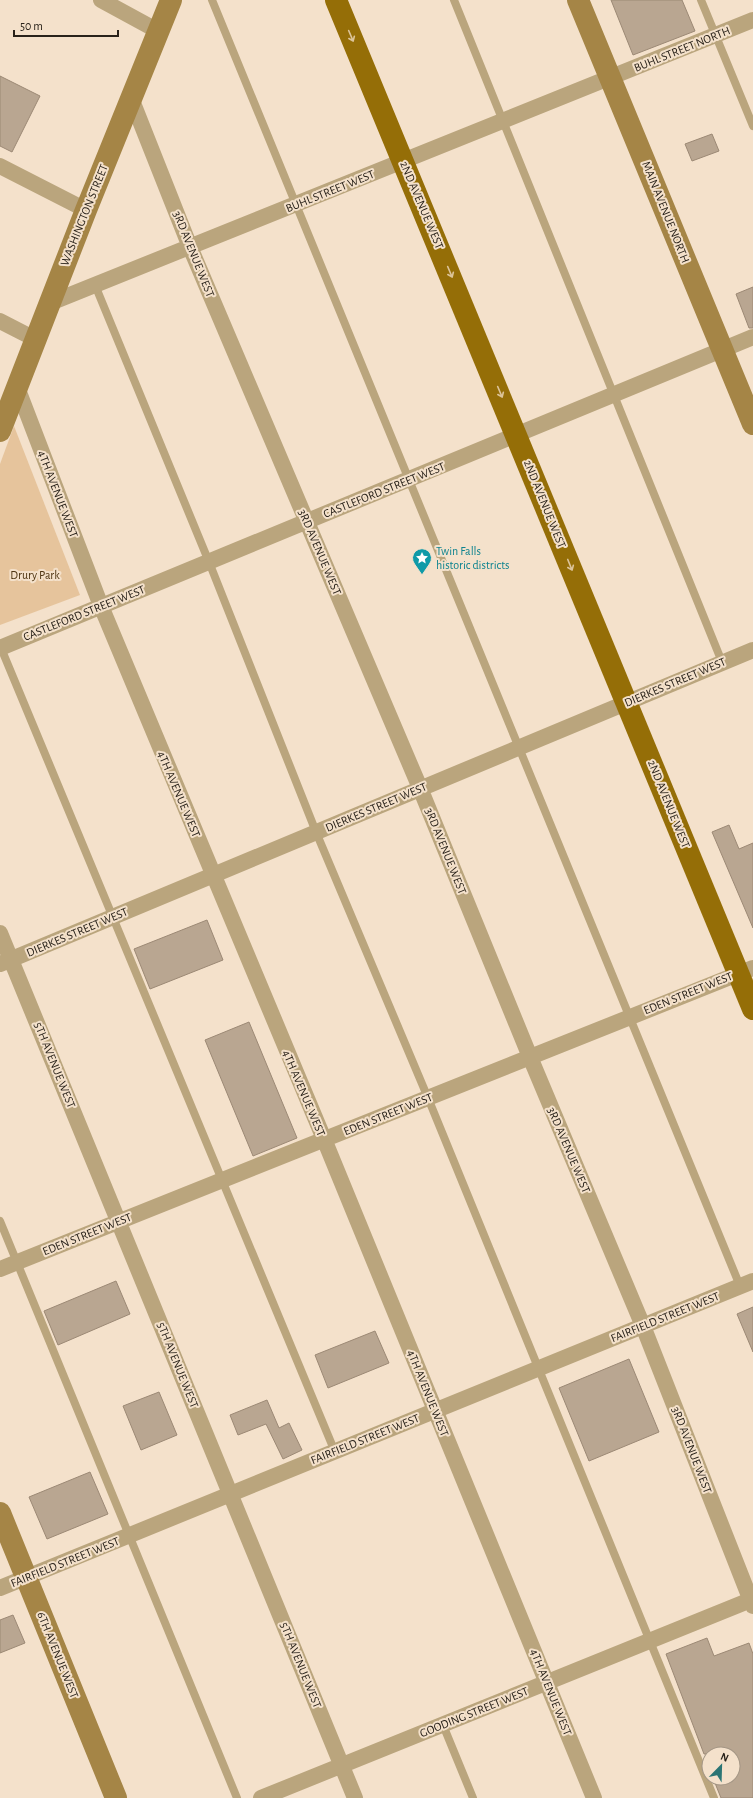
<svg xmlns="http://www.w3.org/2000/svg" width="753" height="1798" font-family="'Alegreya Sans',sans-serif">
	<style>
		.green { fill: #e6c49c }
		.building { fill: #b9a691; stroke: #9c8975 }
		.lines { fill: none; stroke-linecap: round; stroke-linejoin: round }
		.lane { stroke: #baa57d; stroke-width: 8 }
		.street { stroke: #baa57d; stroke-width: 16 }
		.secondary { stroke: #a58546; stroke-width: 22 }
		.primary { stroke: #956e07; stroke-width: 22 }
		.oneway { stroke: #dcc49a }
		.labels { text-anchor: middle; stroke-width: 4; stroke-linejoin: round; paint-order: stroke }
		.street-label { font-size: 12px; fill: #29221a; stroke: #f4e1cb }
		.culture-label { font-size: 12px; fill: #0d838f; stroke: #f4e1cb; text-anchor: start }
		.park-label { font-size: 12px; fill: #4f3512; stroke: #f4e1cb }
	</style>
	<rect width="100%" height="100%" fill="#f4e1cb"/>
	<path class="green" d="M14,426L80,595L0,625V464Z"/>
	<path class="building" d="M611,0H682L695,31L633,55Z
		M0,76L40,96L12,152L0,146Z
		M712,134L719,151L692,161L685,144Z
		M753,287V328H749L736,294Z
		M729,825L739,849L753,843V928L712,832Z
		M207,920L223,960L150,989L134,949Z
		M249,1022L297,1138L253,1156L205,1040Z
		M116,1281L130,1314L58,1345L44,1311Z
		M753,1307V1352L737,1314Z
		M375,1331L389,1363L328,1388L315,1355Z
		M629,1359L659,1432L589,1461L559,1388Z
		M159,1392L177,1435L141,1450L123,1406Z
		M267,1400L279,1428L289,1423L302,1450L283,1459L266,1424L238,1435L230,1415Z
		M90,1472L108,1514L47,1539L29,1497Z
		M13,1615L25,1643L0,1653V1620Z
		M707,1638L714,1656L749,1643L753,1654V1798H721L713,1778H733V1754H704L666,1654Z"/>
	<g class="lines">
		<path class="lane" d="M212,0L740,1286
			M454,0L722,662
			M701,0L753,126
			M95,285L209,562L316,832L428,1098L714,1798
			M1,648L335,1452
			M0,1221L237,1798
			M443,1725L473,1798"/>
		<path class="street" d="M101,0L158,31
			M131,98L190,247L420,788L530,1057L643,1326L753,1606
			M0,166L86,210
			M50,303L753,20
			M0,321L35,339
			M17,387L101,606L324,1139L594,1798
			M0,648L753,337
			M0,933L355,1798
			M0,964L753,650
			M0,1269L753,968
			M0,1588L753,1281
			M261,1798L753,1599"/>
		<path class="secondary" d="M578,0L753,424
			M0,431L86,210L171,0
			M0,1513L116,1798"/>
		<path class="primary" d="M336,0L753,1009"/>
	</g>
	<defs><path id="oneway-shaft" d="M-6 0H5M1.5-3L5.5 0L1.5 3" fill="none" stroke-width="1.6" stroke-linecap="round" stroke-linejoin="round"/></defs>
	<g class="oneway">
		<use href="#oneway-shaft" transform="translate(351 36) rotate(67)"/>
		<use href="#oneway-shaft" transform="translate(450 272) rotate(67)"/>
		<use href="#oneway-shaft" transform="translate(500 392) rotate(67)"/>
		<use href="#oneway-shaft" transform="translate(570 565) rotate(68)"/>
	</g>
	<defs>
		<symbol id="sight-pin" viewBox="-11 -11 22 30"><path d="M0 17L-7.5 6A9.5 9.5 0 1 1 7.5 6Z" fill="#0f9aa8" stroke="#f4e1cb"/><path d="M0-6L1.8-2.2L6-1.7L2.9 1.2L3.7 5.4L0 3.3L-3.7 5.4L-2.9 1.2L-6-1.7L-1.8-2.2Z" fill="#fff"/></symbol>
	</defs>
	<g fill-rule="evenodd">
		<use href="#sight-pin" x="411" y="547" width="22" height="30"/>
	</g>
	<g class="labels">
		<g class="street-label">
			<text transform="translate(682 49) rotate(-22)" y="4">BUHL STREET NORTH</text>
			<text transform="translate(330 191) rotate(-22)" y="4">BUHL STREET WEST</text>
			<text transform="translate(422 205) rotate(67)" y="4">2ND AVENUE WEST</text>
			<text transform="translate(666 212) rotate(68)" y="4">MAIN AVENUE NORTH</text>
			<text transform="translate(84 215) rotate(-68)" y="4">WASHINGTON STREET</text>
			<text transform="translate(194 254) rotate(68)" y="4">3RD AVENUE WEST</text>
			<text transform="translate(384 490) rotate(-22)" y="4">CASTLEFORD STREET WEST</text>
			<text transform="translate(58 494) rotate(69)" y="4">4TH AVENUE WEST</text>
			<text transform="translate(545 504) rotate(68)" y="4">2ND AVENUE WEST</text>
			<text transform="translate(320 552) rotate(67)" y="4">3RD AVENUE WEST</text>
			<text transform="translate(84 613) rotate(-22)" y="4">CASTLEFORD STREET WEST</text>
			<text transform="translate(675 682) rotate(-23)" y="4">DIERKES STREET WEST</text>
			<text transform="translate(179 794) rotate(67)" y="4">4TH AVENUE WEST</text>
			<text transform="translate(669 804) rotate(68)" y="4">2ND AVENUE WEST</text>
			<text transform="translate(376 807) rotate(-23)" y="4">DIERKES STREET WEST</text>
			<text transform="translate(446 851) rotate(68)" y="4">3RD AVENUE WEST</text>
			<text transform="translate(77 932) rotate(-23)" y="4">DIERKES STREET WEST</text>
			<text transform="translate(688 993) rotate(-22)" y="4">EDEN STREET WEST</text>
			<text transform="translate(55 1065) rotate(68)" y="4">5TH AVENUE WEST</text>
			<text transform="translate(304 1093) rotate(67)" y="4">4TH AVENUE WEST</text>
			<text transform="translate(388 1114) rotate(-22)" y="4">EDEN STREET WEST</text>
			<text transform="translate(569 1150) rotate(67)" y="4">3RD AVENUE WEST</text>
			<text transform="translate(87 1234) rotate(-22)" y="4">EDEN STREET WEST</text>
			<text transform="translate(665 1317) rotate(-22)" y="4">FAIRFIELD STREET WEST</text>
			<text transform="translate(178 1365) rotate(68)" y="4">5TH AVENUE WEST</text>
			<text transform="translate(428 1393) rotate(68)" y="4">4TH AVENUE WEST</text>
			<text transform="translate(365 1439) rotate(-22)" y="4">FAIRFIELD STREET WEST</text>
			<text transform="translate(692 1450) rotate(69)" y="4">3RD AVENUE WEST</text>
			<text transform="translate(65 1562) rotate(-22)" y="4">FAIRFIELD STREET WEST</text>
			<text transform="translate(58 1655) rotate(68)" y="4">6TH AVENUE WEST</text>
			<text transform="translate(301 1665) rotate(68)" y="4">5TH AVENUE WEST</text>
			<text transform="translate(551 1692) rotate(68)" y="4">4TH AVENUE WEST</text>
			<text transform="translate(474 1712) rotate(-22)" y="4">GOODING STREET WEST</text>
		</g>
		<g class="culture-label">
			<text x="436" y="555">Twin Falls<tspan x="436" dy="14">historic districts</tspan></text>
		</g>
		<g class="park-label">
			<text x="35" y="579">Drury Park</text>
		</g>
	</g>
	<g transform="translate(721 1766) rotate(23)"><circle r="19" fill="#f4e1cb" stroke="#a39584"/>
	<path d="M0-3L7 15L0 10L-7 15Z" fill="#2b7574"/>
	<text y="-6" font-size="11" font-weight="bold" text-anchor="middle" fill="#29221a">N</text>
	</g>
	<path d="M14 30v6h104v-6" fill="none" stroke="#29221a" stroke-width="2"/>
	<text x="20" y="30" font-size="12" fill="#29221a" stroke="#f4e1cb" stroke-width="3" paint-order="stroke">50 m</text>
</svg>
